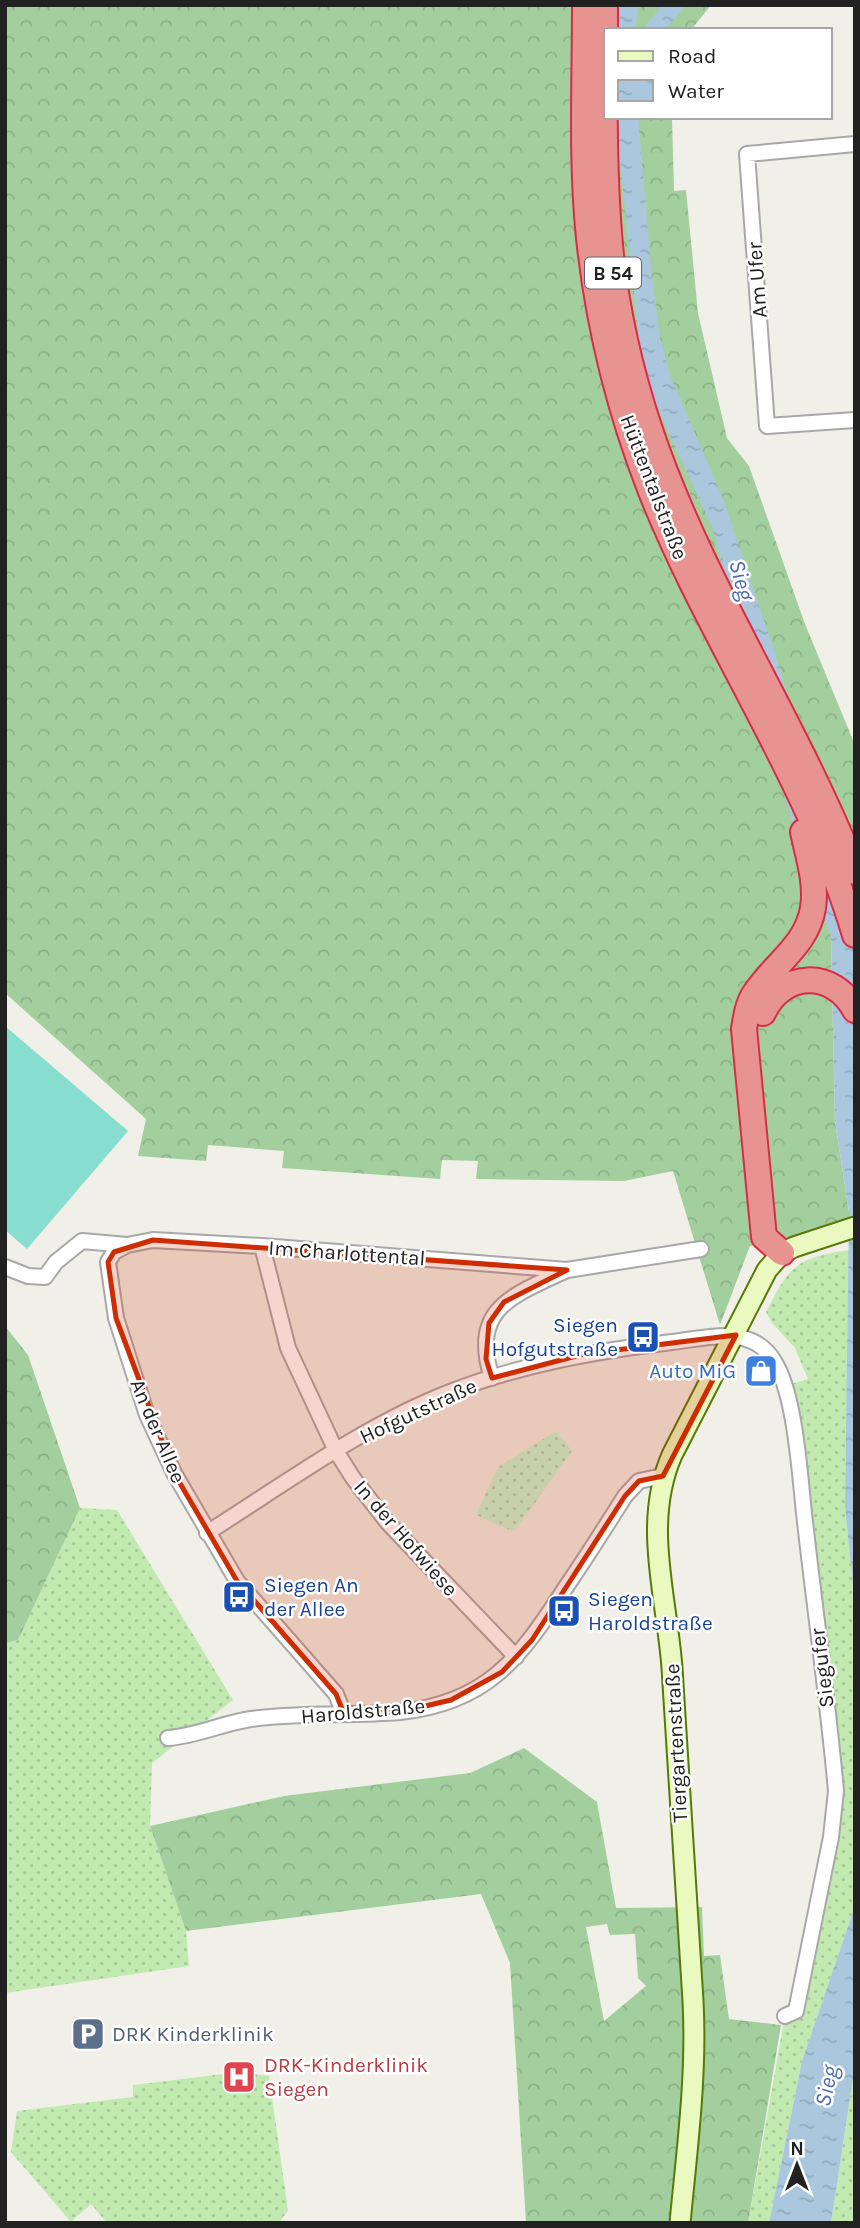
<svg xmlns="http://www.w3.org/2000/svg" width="860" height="2228" font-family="Karla,sans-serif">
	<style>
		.grass { fill: url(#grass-dots) }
		.forest { fill: url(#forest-crowns); fill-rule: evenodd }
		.park { fill: url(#park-dots) }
		.pitch { fill: #88dece }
		.water { fill: url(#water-ripples) }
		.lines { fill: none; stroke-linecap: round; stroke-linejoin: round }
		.street-casing { stroke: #a8a8a8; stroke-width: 18 }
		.secondary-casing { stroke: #567907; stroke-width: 23 }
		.highway-casing { stroke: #d82c45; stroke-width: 28 }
		.street { stroke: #fff; stroke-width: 14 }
		.secondary { stroke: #eaf9bf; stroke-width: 19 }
		.highway { stroke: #e69392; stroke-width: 24 }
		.marked { fill: #ce2d04; fill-opacity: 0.2; stroke: #ce2d04; stroke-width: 5; stroke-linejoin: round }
		.labels { text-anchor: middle; stroke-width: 5; stroke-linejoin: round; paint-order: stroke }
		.shield { fill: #fff; stroke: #646464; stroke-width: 2 }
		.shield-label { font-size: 19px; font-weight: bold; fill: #212121 }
		.street-label { font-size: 21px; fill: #212121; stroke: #fff }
		.transit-label { font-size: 21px; fill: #164399; stroke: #fff; text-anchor: start }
		.shop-label { font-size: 21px; fill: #366cbe; stroke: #fff; text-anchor: end }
		.service-label { font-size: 21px; fill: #4e5e75; stroke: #fff; text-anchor: start }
		.health-label { font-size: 21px; fill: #be3a42; stroke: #fff; text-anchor: start }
		.water-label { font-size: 23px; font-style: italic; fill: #4e6cb0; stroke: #fff }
	</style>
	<defs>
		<pattern id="grass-dots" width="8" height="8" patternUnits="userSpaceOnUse" patternTransform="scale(1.75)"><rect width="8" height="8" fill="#c1e9b0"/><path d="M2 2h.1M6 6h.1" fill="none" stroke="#a6c897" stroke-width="1.8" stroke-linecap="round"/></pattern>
		<pattern id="forest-crowns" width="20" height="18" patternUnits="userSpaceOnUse" patternTransform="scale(1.75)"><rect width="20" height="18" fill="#a3cf9e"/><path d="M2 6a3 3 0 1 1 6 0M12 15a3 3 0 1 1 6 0" fill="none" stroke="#8cb188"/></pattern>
		<pattern id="park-dots" width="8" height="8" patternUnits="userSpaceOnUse" patternTransform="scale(1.75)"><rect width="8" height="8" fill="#c7f9d5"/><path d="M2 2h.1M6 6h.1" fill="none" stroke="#abd5b7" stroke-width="1.8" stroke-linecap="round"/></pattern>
		<pattern id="water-ripples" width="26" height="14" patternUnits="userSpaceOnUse" patternTransform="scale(1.75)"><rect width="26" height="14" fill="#aac7dd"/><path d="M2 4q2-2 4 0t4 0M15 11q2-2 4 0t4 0" fill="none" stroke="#92abbd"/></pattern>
	</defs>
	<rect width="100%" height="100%" fill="#f1f0e8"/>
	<path class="grass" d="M849,1250L845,1507L855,1605V1906L802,2061L769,2223H748L785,2016L796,2011L835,1814L785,1386L808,1379L795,1348L772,1323L766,1312C790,1265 796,1258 849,1250Z
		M80,1508L117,1510L233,1700L152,1763L150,1826L186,1931L189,1966L5,1993V1643L18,1640Z
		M855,2065V2223H831Z
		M240,2072L269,2076L288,2210L279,2223H251L248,2220L245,2223H107L91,2204L71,2222L11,2152L17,2111L133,2097V2085Z"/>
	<path class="forest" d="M5,5H711L691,30H606V117H672L674,191L686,190L698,313L727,438L749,466L805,624L855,745V889L831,937L835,1121L849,1212V1239L750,1246L720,1325L673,1171L624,1181L476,1179L478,1161L442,1160L440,1179L282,1168L284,1151L208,1145L206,1161L138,1156L146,1119L5,993Z
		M5,1326L28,1355L80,1508L18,1640L5,1643Z
		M524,1748L597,1802L616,1908L702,1907L704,1956L720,1955L729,2019L781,2025L748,2223H526L510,1963L481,1894L186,1931L150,1826L284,1796L470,1773ZM607,1924L610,1935L635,1934L638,1978L646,1986L604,2021L586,1927Z"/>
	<path class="park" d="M556,1431L572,1451L514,1532L476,1515L498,1467Z"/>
	<path class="pitch" d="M5,1026L128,1131L27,1249L5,1230Z"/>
	<path class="water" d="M620,5H639L635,30H619Z
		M663,5H687L664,30H642Z
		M618,117H638L652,278L660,337L670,375L724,501L773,647L821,809L855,914V1605L845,1507L849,1212L835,1121L831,937L777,774L713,529L655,402L640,350L618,143Z
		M855,1906V2065L831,2223H769L802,2061Z"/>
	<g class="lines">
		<defs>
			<path id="street" d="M855,144L747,154L767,426L855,420
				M127,1245L114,1252L108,1262L116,1318L147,1415L174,1473L237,1581L336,1694L344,1714
				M262,1246L288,1348L336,1451L353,1478L388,1523L516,1657
				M5,1267L28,1276L45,1277L56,1262L82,1241L127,1245L153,1240L262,1246L567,1270L701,1249
				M492,1378C469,1308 514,1295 567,1270
				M207,1533C286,1483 363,1426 450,1392C522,1364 596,1351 672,1342C707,1338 752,1324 774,1361C796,1395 800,1480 805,1522C815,1611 828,1701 836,1791L831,1837L796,2011L785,2016
				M168,1738C197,1736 223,1723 251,1719C300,1712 351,1716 400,1712C487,1703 520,1658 564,1590C585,1559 605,1528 625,1496L639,1481L663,1476"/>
			<path id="secondary" d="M680,2223C687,2149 697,2075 693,2001C687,1890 680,1779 672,1668C667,1597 642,1524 672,1455L767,1270L782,1253L794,1247L855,1227"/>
			<path id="highway" d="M585,5C585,82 581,161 589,238C598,323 619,409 650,489C710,641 808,777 855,935
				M605,5C605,81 603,157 609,233C614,299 629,367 650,430C702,585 796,721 855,872
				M763,1013C782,971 833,969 855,1010
				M782,1253L764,1237L744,1029C746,1016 748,1003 755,993C775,963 807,945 813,908C817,882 808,856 803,832"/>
		</defs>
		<use href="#street" class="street-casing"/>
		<use href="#secondary" class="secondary-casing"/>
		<use href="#highway" class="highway-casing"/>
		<use href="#street" class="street"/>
		<use href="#secondary" class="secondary"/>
		<use href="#highway" class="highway"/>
	</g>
	<path class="marked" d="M153,1240L567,1270L504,1302L489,1323L486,1359L492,1378L584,1354L736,1335L663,1476L639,1481L625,1496L532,1640L502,1672L451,1700L400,1712L344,1714L336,1694L237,1581L174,1473L116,1318L108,1262L114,1252Z"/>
	<defs>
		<symbol id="bus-square" viewBox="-11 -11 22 22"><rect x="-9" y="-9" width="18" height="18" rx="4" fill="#1a4fb4" stroke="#fff"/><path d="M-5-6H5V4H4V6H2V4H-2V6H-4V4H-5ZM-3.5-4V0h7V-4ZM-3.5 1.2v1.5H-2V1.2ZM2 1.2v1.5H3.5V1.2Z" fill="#fff"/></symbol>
		<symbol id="shop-square" viewBox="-11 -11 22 22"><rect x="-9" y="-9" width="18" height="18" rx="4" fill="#3f7fe0" stroke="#fff"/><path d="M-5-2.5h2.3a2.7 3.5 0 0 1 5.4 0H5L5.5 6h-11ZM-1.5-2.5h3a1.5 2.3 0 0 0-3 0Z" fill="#fff"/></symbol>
		<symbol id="parking-square" viewBox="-11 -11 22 22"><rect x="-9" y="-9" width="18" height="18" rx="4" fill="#5c6f8a" stroke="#fff"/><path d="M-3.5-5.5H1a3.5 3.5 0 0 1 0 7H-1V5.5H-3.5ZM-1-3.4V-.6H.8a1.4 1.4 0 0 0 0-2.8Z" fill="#fff"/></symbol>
		<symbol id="hospital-square" viewBox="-11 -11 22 22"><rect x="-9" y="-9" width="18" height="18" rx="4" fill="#e0444e" stroke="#fff"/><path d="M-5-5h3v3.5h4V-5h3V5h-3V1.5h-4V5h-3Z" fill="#fff"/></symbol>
	</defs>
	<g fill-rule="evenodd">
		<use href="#bus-square" x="624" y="1318" width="38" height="38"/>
		<use href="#shop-square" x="742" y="1352" width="38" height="38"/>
		<use href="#bus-square" x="220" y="1578" width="38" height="38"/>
		<use href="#bus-square" x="545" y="1592" width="38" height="38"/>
		<use href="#parking-square" x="69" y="2015" width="38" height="38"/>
		<use href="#hospital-square" x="220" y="2058" width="38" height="38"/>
	</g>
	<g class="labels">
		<rect class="shield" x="585" y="257.5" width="56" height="31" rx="5"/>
		<g class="shield-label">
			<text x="613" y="280">B 54</text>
		</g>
		<g class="street-label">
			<text transform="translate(757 280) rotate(-94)" y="7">Am Ufer</text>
			<text transform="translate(654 487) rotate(69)" y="7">Hüttentalstraße</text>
			<text transform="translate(347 1253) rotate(4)" y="7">Im Charlottental</text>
			<text transform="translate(418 1411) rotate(-25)" y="7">Hofgutstraße</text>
			<text transform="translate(158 1431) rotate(67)" y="7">An der Allee</text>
			<text transform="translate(406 1538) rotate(49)" y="7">In der Hofwiese</text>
			<text transform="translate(822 1668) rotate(-97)" y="7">Siegufer</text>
			<text transform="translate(363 1711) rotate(-5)" y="7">Haroldstraße</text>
			<text transform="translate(676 1743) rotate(-93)" y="7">Tiergartenstraße</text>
		</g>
		<g class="transit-label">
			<text x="618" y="1332" text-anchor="end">Siegen<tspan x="618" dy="24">Hofgutstraße</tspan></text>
			<text x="264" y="1592">Siegen An<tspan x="264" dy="24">der Allee</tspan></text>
			<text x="588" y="1606">Siegen<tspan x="588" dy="24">Haroldstraße</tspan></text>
		</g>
		<g class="shop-label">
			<text x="736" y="1378">Auto MiG</text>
		</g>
		<g class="service-label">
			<text x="112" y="2041">DRK Kinderklinik</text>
		</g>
		<g class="health-label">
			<text x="264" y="2072">DRK-Kinderklinik<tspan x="264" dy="24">Siegen</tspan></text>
		</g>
		<g class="water-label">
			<text transform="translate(742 580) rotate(75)" y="8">Sieg</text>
			<text transform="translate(826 2086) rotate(-78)" y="8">Sieg</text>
		</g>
	</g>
	<rect width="860" height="2228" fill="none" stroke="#212121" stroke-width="14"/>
	<rect x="604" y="28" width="228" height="91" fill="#ffffff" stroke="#a6a6a6" stroke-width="2"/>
	<rect x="618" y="51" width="35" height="10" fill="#eaf9bf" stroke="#a6a6a6" stroke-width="2"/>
	<text x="668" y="63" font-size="21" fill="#212121">Road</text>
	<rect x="618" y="80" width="35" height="21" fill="url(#water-ripples)" stroke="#a6a6a6" stroke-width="2"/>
	<text x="668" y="98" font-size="21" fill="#212121">Water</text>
	<g transform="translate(797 2165)" stroke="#ffffff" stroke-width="5" paint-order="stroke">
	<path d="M0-5L12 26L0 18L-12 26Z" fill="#212121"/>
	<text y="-10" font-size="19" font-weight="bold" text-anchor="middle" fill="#212121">N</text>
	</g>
</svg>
